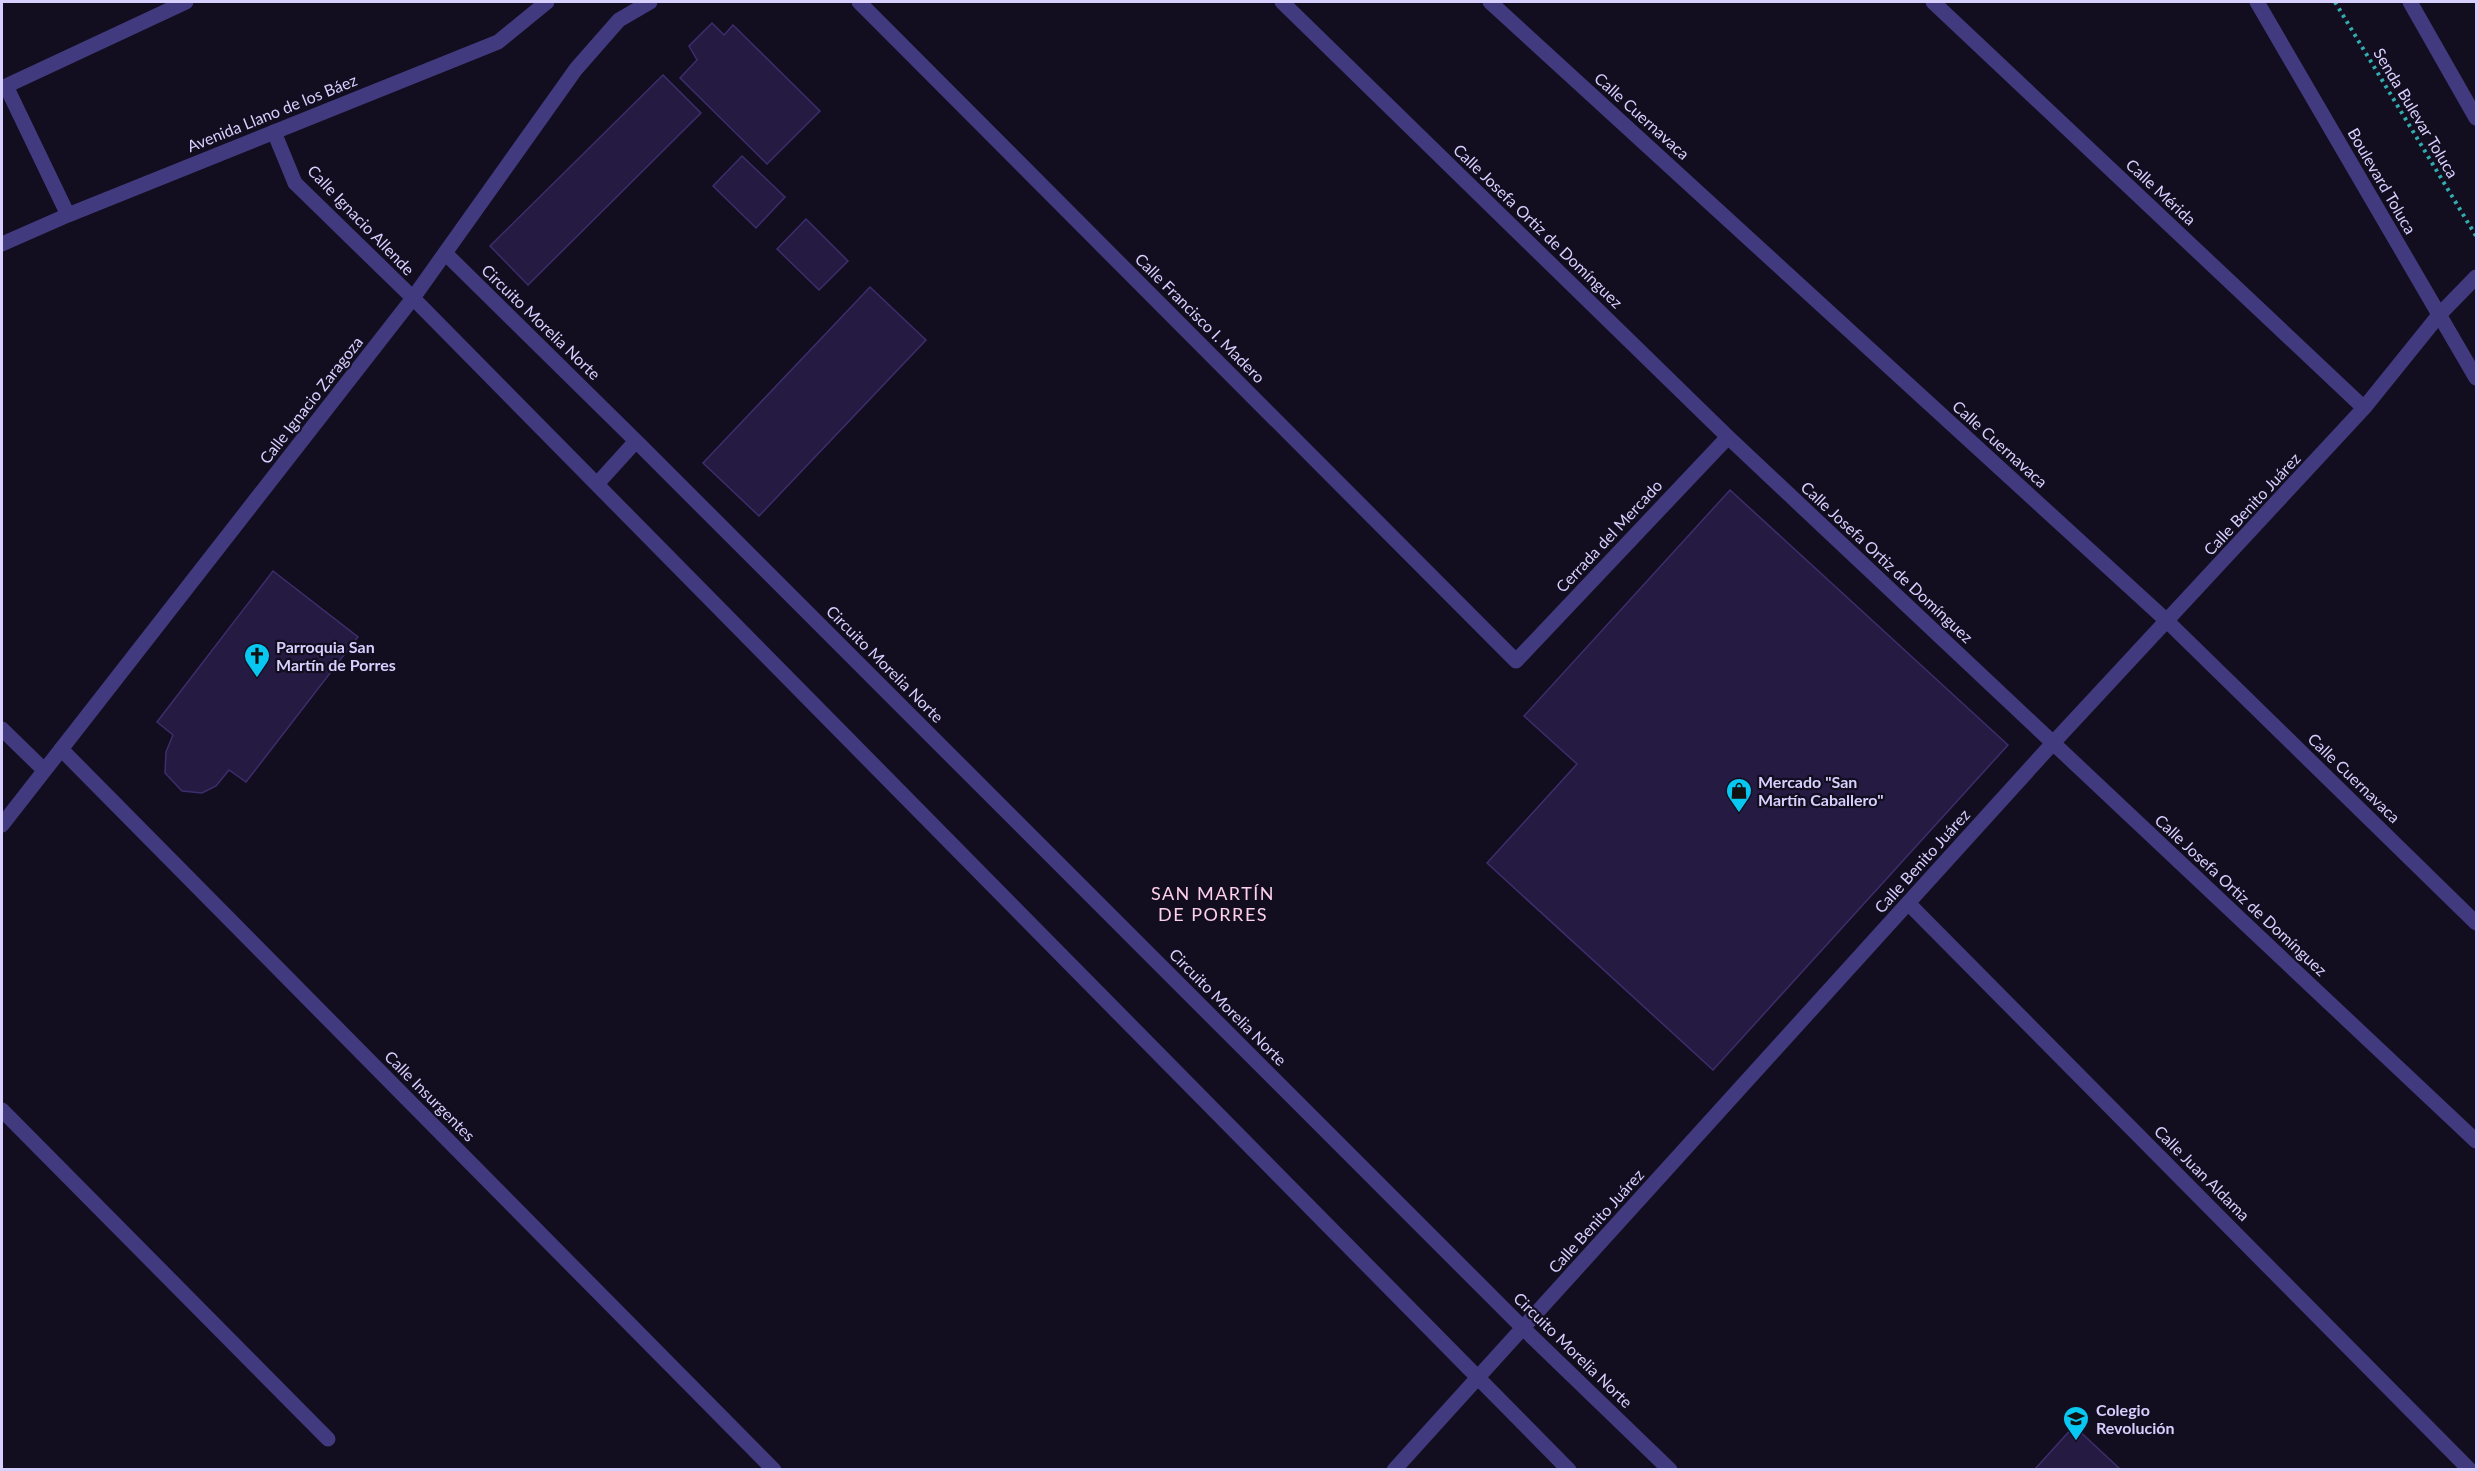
<svg xmlns="http://www.w3.org/2000/svg" width="2478" height="1471" font-family="Lato,sans-serif">
	<style>
		.building { fill: #251a41; stroke: #3e2d6c; stroke-width: 1.5 }
		.lines { fill: none; stroke-linecap: round; stroke-linejoin: round }
		.path { stroke: #32acae; stroke-width: 4; stroke-dasharray: 3 4.5; stroke-linecap: butt }
		.service { stroke: #423a7e; stroke-width: 15 }
		.pedestrian { stroke: #423a7e; stroke-width: 15 }
		.minor { stroke: #423a7e; stroke-width: 15 }
		.tertiary { stroke: #423a7e; stroke-width: 15 }
		.labels { text-anchor: middle; stroke-width: 4.5; stroke-linejoin: round; paint-order: stroke }
		.street-label { font-size: 16px; fill: #d7cffd; stroke: #120e20 }
		.poi-label { font-size: 16px; font-weight: bold; fill: #d7cffd; stroke: #120e20; text-anchor: start }
		.neighbourhood-label { font-size: 18px; letter-spacing: 1.5px; fill: #fed0ea; stroke: #120e20 }
	</style>
	<rect width="100%" height="100%" fill="#120e20"/>
	<path class="building" d="M712,23L724,35L733,25L820,111L767,164L680,78L697,60L689,46Z
		M663,75L701,113L528,285L490,246Z
		M742,156L785,197L756,228L713,186Z
		M806,219L848,261L819,290L777,249Z
		M870,287L926,340L759,516L703,463Z
		M1730,490L2008,745L1713,1070L1487,863L1577,764L1524,716Z
		M273,571L358,637L246,782L229,770L216,786L202,793L182,791L165,773L166,752L173,735L157,722Z
		M2074,1426L2121,1470H2038L2036,1468Z"/>
	<g class="lines">
		<path class="path" d="M2335,2L2476,236"/>
		<path class="service" d="M2,1110L328,1439"/>
		<path class="pedestrian" d="M274,132L295,183"/>
		<path class="minor" d="M859,2L1516,661L1728,437
			M1282,2L1728,437L2476,1141
			M1490,2L2167,621L2476,923
			M1933,2L2364,408
			M2257,2L2476,378
			M2410,2L2476,118
			M295,183L413,298L1569,1470
			M68,215L6,86L186,2
			M2,244L68,215L498,42L547,2
			M446,254L636,441L1523,1328L1670,1470
			M597,484L636,441
			M2,729L44,770
			M61,749L774,1470
			M1908,903L2470,1470
			M1394,1470L2053,743L2364,408L2439,315L2476,277"/>
		<path class="tertiary" d="M2,825L413,298L576,69L619,20L650,2"/>
	</g>
	<defs>
		<symbol id="church-pin" viewBox="-11 -11 22 30"><path d="M0 17L-7.5 6A9.5 9.5 0 1 1 7.5 6Z" fill="#08c7f0" stroke="#120e20"/><path d="M-1.2-6h2.4v3.5h3.3v2.4h-3.3V6h-2.4V-.1h-3.3v-2.4h3.3Z" fill="#111"/></symbol>
		<symbol id="shop-pin" viewBox="-11 -11 22 30"><path d="M0 17L-7.5 6A9.5 9.5 0 1 1 7.5 6Z" fill="#08c7f0" stroke="#120e20"/><path d="M-5-2.5h2.3a2.7 3.5 0 0 1 5.4 0H5L5.5 6h-11ZM-1.5-2.5h3a1.5 2.3 0 0 0-3 0Z" fill="#111"/></symbol>
		<symbol id="school-pin" viewBox="-11 -11 22 30"><path d="M0 17L-7.5 6A9.5 9.5 0 1 1 7.5 6Z" fill="#08c7f0" stroke="#120e20"/><path d="M0-5L7-2L0 1L-7-2ZM-4 1L0 2.5L4 1V4Q0 6-4 4Z" fill="#111"/></symbol>
	</defs>
	<g fill-rule="evenodd">
		<use href="#church-pin" x="242" y="641" width="30" height="40"/>
		<use href="#shop-pin" x="1724" y="776" width="30" height="40"/>
		<use href="#school-pin" x="2061" y="1404" width="30" height="40"/>
	</g>
	<g class="labels">
		<g class="street-label">
			<text transform="translate(272 113) rotate(-22)" y="6">Avenida Llano de los Báez</text>
			<text transform="translate(2416 113) rotate(59)" y="6">Senda Bulevar Toluca</text>
			<text transform="translate(1642 116) rotate(42)" y="6">Calle Cuernavaca</text>
			<text transform="translate(2382 181) rotate(60)" y="6">Boulevard Toluca</text>
			<text transform="translate(2161 192) rotate(43)" y="6">Calle Mérida</text>
			<text transform="translate(361 220) rotate(46)" y="6">Calle Ignacio Allende</text>
			<text transform="translate(1538 226) rotate(44)" y="6">Calle Josefa Ortiz de Domínguez</text>
			<text transform="translate(1200 318) rotate(45)" y="6">Calle Francisco I. Madero</text>
			<text transform="translate(541 322) rotate(44)" y="6">Circuito Morelia Norte</text>
			<text transform="translate(311 400) rotate(-52)" y="6">Calle Ignacio Zaragoza</text>
			<text transform="translate(2000 444) rotate(42)" y="6">Calle Cuernavaca</text>
			<text transform="translate(2252 504) rotate(-47)" y="6">Calle Benito Juárez</text>
			<text transform="translate(1609 536) rotate(-47)" y="6">Cerrada del Mercado</text>
			<text transform="translate(1887 562) rotate(43)" y="6">Calle Josefa Ortiz de Domínguez</text>
			<text transform="translate(885 664) rotate(45)" y="6">Circuito Morelia Norte</text>
			<text transform="translate(2354 778) rotate(44)" y="6">Calle Cuernavaca</text>
			<text transform="translate(1922 861) rotate(-48)" y="6">Calle Benito Juárez</text>
			<text transform="translate(2241 895) rotate(43)" y="6">Calle Josefa Ortiz de Domínguez</text>
			<text transform="translate(1228 1007) rotate(45)" y="6">Circuito Morelia Norte</text>
			<text transform="translate(430 1096) rotate(45)" y="6">Calle Insurgentes</text>
			<text transform="translate(2202 1173) rotate(45)" y="6">Calle Juan Aldama</text>
			<text transform="translate(1596 1221) rotate(-48)" y="6">Calle Benito Juárez</text>
			<text transform="translate(1573 1350) rotate(44)" y="6">Circuito Morelia Norte</text>
		</g>
		<g class="poi-label">
			<text x="276" y="653">Parroquia San<tspan x="276" dy="18">Martín de Porres</tspan></text>
			<text x="1758" y="788">Mercado "San<tspan x="1758" dy="18">Martín Caballero"</tspan></text>
			<text x="2096" y="1416">Colegio<tspan x="2096" dy="18">Revolución</tspan></text>
		</g>
		<g class="neighbourhood-label">
			<text x="1213" y="900">SAN MARTÍN<tspan x="1213" dy="21">DE PORRES</tspan></text>
		</g>
	</g>
	<rect width="2478" height="1471" fill="none" stroke="#d7cffd" stroke-width="6"/>
</svg>
